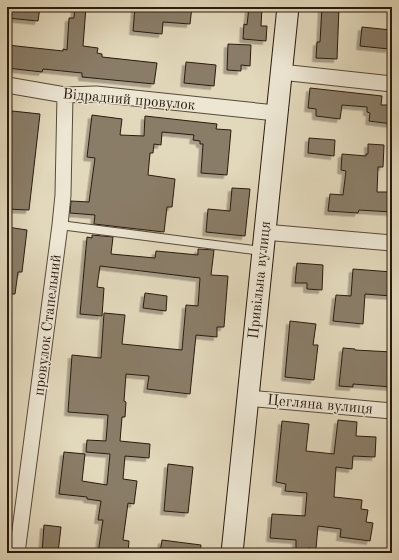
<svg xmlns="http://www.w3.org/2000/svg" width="399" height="560" font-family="'Old Standard TT',serif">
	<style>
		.building { fill: #8a7d68; stroke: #2a1b0f; filter: url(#shadow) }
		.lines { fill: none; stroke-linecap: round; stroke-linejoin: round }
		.lane-casing { stroke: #584a3a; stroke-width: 10 }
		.street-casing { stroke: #584a3a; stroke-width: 17 }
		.secondary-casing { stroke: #2a1b0f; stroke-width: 23 }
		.lane { stroke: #ece6d3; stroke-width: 8 }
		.street { stroke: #ece6d3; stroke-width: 15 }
		.secondary { stroke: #ece6d3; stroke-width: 21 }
		.labels { text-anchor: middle; stroke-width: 3; stroke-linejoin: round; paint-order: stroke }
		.street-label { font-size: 15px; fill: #2a1b0f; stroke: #ece6d3 }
	</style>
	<defs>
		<filter id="shadow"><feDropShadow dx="-3.5" dy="3.5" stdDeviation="0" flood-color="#0004"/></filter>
	</defs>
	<rect width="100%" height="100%" fill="#e2d8bb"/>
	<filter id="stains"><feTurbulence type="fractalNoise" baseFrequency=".005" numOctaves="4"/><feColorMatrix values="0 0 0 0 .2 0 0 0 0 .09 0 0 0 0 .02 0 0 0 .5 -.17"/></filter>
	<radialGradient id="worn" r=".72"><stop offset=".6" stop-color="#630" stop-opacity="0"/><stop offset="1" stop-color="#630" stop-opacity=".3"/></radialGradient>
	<path class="building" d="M7,7H40L38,21L7,18Z
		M75,7H86L83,46L98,48L97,53L102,54V57L157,63L154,84L82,77V73L43,69L42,72L7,68V45L63,51V49L67,50L69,18H74Z
		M135,7H192L190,24L163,22L162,34L133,31Z
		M249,7H262L261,26H267L266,41L243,39L244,24L247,25Z
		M322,7H339L337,59L316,58L317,42H320Z
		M362,27L391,30L389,49L360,46Z
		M228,44L251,45L250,66L241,65V71L227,70Z
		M186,62L216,65L214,86L184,83Z
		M310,88L382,96L381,105H392V124L369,121L370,113L367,112V107L342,105L340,119L316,116V109L308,108Z
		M12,111L40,114L29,210L7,209L11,159H7V155Z
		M92,115L122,119L120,135L144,136L145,116L217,124L216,129L231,130L227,175L201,173L203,144H200V141L193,140L194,135L162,132L161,145L154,144L153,153H150L148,175L175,179L172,207H167L164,232L94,224L95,215L70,213L71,201L89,202L95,158L87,157Z
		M309,138L335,140L334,156L308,153Z
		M368,144L384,145L383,167H378L377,192H390L389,199H392V212L359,210L358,213L328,211L330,194L343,195L346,171L341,170L342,154L366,156V154H368Z
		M232,188L250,189L245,236L206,232L208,209L230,211Z
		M7,227L27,230L22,272H18L15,294H7Z
		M92,235L113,237L111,254L155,258L156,251L198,255V249L214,250L211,275L228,276L224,327H217V337L196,335L190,394L147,389L149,376L126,374L124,401L126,402L125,417H122L120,441L150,444L149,458L125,456L123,479L137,481L134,504L128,503L123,540L129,541L128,553H98L103,520H98L101,501L87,499V497L59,494L64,452L85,454L82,481L107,485L110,454L86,452L87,440L106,441L108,415L68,412L72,355L101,358L104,313L125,315L122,344L182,350L186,305L198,306L200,278L100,266L97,287L104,288L102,316L80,314L87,237L92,238Z
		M297,263L323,265L322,290L307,289V283H295Z
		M353,269L392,272V296L365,294L363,324L333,321L336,295L351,296Z
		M145,293L167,296L166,311L143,308Z
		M290,321L316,324L313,345H318L314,380L285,377Z
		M343,348L355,349V350L392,352V387L353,384V387L339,386Z
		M338,420L357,422L356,436L376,437L375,457L353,456L352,469L336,467L334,497L362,500L361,509L368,510L366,522L373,523L370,541L340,537L341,529L318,526L316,549L308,548V553H296V540L270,538L272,514L305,516L307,493L285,491L286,484L276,482L282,421L309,424L306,451L334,454Z
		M168,464L193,467L188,513L164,511Z
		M44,525L61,527L58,553H42Z
		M162,540L201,545L200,553H160Z"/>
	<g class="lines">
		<defs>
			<path id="lane" d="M60,225L262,251"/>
			<path id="street" d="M281,72L392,84
				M7,85L65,95L96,94L276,113
				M264,232L392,243
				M247,398L392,411
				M17,553L60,225L63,195L65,95"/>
			<path id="secondary" d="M232,553L288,7"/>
		</defs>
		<use href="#lane" class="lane-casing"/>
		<use href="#street" class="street-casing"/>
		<use href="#secondary" class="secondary-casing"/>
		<use href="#lane" class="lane"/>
		<use href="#street" class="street"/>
		<use href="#secondary" class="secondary"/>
	</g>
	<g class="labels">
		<g class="street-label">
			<text transform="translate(129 99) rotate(5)" y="5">Відрадний провулок</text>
			<text transform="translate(259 280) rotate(-84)" y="5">Привільна вулиця</text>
			<text transform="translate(47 325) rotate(-83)" y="5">провулок Стапельний</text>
			<text transform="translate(320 404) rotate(5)" y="5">Цегляна вулиця</text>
		</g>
	</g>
	<rect width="399" height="560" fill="none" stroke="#e2d8bb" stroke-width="24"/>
	<rect x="8" y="8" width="383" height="544" fill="none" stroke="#2a1b0f" stroke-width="2"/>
	<rect x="12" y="12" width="375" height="536" fill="none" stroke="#2a1b0f"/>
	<rect width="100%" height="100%" filter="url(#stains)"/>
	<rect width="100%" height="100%" fill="url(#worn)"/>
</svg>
